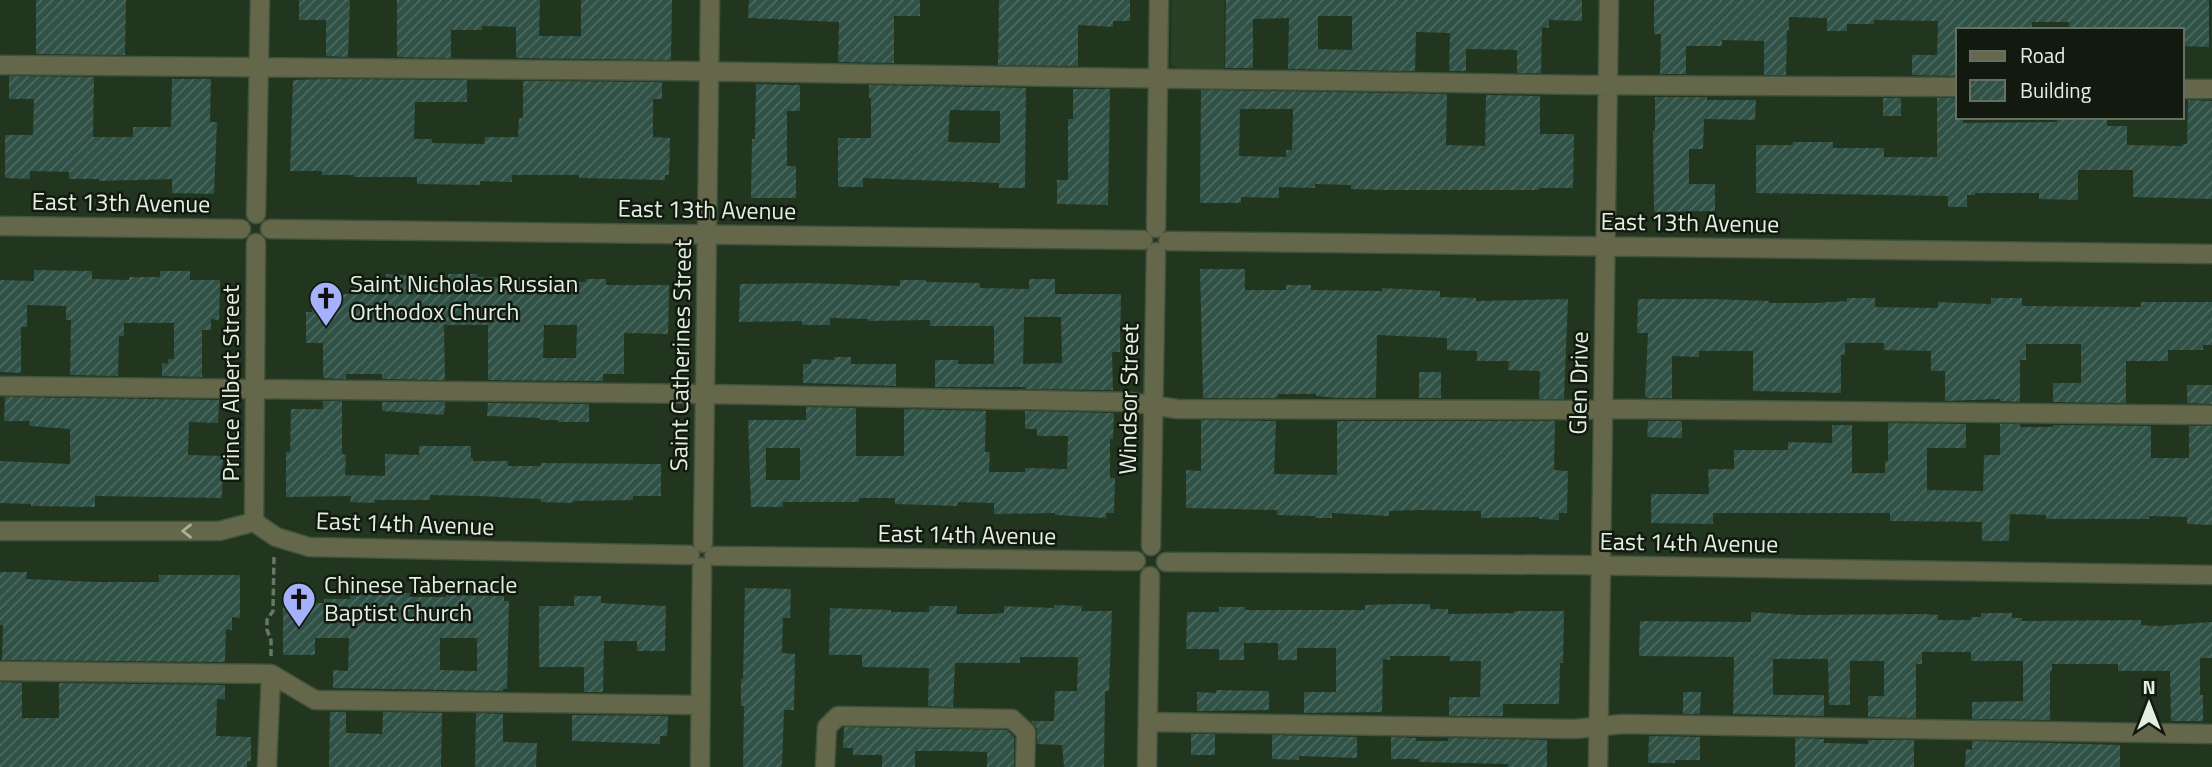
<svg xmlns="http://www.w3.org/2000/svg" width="2212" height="767" font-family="'Titillium Web',sans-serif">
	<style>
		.built { fill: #294025 }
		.building { fill: url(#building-hatch); fill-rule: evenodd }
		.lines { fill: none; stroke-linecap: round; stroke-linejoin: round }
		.minor-casing { stroke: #41533e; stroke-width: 21 }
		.path { stroke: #677865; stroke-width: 3.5; stroke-dasharray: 7 3.5; stroke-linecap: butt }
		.minor { stroke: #646749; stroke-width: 18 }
		.oneway { stroke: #aab29d }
		.labels { text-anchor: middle; stroke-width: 5; stroke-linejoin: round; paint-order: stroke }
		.street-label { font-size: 24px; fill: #e3efe1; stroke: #121a10 }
		.poi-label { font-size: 24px; fill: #e3efe1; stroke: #121a10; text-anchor: start }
	</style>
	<defs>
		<pattern id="building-hatch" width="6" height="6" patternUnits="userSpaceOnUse" patternTransform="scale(1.75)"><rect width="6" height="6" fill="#305145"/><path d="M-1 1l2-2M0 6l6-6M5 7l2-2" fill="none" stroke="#4e6a60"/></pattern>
	</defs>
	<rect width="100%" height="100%" fill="#22351f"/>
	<path class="built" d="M1172,0H1224V70H1186L1171,65Z"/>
	<path class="building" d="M36,0H126L125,55L36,54Z
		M299,0H350L348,57L326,56V20H299Z
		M397,0H540L539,36H581V0H672L671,60L516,58V27L482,26V30H451V58L397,57Z
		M749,0H920V16H894V63L838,62L839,22L748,18Z
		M999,0H1130V21H1113V27L1078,25V66L998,65Z
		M1226,0H1582V21L1549,20V28L1542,27L1541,73H1517V50L1466,49V71H1449L1450,33L1416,32L1415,71L1288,69L1289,18L1253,19V68H1225ZM1318,16H1352V50L1318,49Z
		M1654,0H2209V47L2182,46L2181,28L2069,30V22H2032V30H1958V76L1912,75V55H1937L1938,21L1874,20V24H1847V31H1827V18L1789,17V30H1787L1786,75H1764V41L1722,40V46H1686V74H1660L1661,34H1654Z
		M9,76L94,77L93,137H133V127H171L172,79H211L210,122H217L214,194L172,193V179L99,181V179H69V172L30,171V179L5,178V135H33L34,99H9Z
		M326,79L467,80V102H415L414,139H432V143L484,144L485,137H518L519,118H523V81L662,82V99H653V137L670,138L669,175H665V180L579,178V175H512V182L480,181V185L417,184V177H354V175H322V171H290L293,80Z
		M756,84L800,85V111H787V166H796V198H751L752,139H755Z
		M869,85L1026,88L1025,188H999V183L863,178V187H838V138H871V98H869ZM950,110L1000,111V143L948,142Z
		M1073,89H1110L1108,205L1057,204V180H1068V119H1073Z
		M1201,90L1447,94L1446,145L1485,146L1486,95L1540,96V134H1574L1573,188H1539V190H1383L1351,189V185L1315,184V188L1279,187V198L1241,197V203H1200ZM1240,109H1293L1292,150H1286V157L1239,156Z
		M1655,97H1707V100H1756L1755,120L1704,119L1703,149H1689V184H1715V211L1654,212L1653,131L1655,132Z
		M1883,98H1901V116H1883Z
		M1937,98H1958V117H1963V123L2057,122V117H2107V126H2127V145L2183,146V144H2187L2188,100L2212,101V199L2133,197V170H2078V200L2039,199V193H1975V195H1967V207H1948V196L1756,193V145H1792L1793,142H1833V148H1884V157H1937Z
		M1200,269H1245V290H1286V285H1311V290L1382,291V288L1440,291V297L1476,298V301L1568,299L1564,399H1539L1540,371L1508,370L1509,361H1477V351L1447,350V338L1377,335L1376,398H1338L1316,396V394H1279L1276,398H1203Z
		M34,270L92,271V279L129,280V277H160V271H190V280H220L219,320L211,319V330H202V377L162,376V363L168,364V359H174V323H124V336H119L118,376L70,375L71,320H66V306L27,305V327H21V373L0,372V280L34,281Z
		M386,274L415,275V284H448V274H477V277L541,278V281L586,282V279H606V285H669L668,334L624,333V374H603V381L488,380V325H444L445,380L382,379V374H346V379L323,378V343H306V312H312V294H354V279H386ZM544,325H577L576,358H543Z
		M1029,279H1055V294H1121L1120,352H1112L1113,390L1025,389V387H935V360H958V364H994V326H930V320L868,321V319L830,318V325H802V321L739,322L740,284L808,283L900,286V280H926V282L980,283V288L1029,289ZM1024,317H1061L1062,363L1023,364Z
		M1847,298H1875V307L1938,308V302L1991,304V298H2022V306L2141,307V302H2212V345H2203V350H2168V361H2126V403L2053,402V383H2081V344H2026V360H2020V402L2000,401V399L1945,401V371H1931V351L1884,350V343H1845V355H1841V393L1753,391V351H1699V357L1672,356V398H1648L1645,396L1648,333H1637L1638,299H1711L1769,301V303H1815L1847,301Z
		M834,357H851V364H896V386L803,383V364H811V359L834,360Z
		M1419,372H1441V398H1419Z
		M2187,385H2212V404L2187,403Z
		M5,397L219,400L218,423L189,422L188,455L223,456L222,498L95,496V507L31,506V504L0,503V461L70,464V429L29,426L30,421H4Z
		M323,401H342V454L346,455L345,475L385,476V454L419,455V446H471V458H473V461H508V466H541V463L661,464V496H633V500L573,501V503L541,502V499L479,496L430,495V500H375V503L350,502L351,496L286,497V452H290L291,409H323Z
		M382,402H445L444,415L382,411Z
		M488,403L589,404V422H558V420H540V418L487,416Z
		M806,407L856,408V456H904V409L986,411L985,452H990L989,472H1025V468L1067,469L1068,436H1037V429H1025V411L1114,413L1113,439H1110V478H1115L1114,513H1106V518L1055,515V513L994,514V503L958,502L957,506L895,504V498H859V502H783V507H751L748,420H806ZM766,448H800V480H766Z
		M1201,420L1276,421L1274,474L1337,475V421H1555L1554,470L1568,471L1567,513H1559V520L1539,519V517L1481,518V511L1420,510L1389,511V516L1332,513V518H1315V516L1277,515V510L1186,508V470L1201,471Z
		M1648,421H1682V438L1647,437Z
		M1888,423L1966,424V448H1927V490L1983,491L1984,455H2000V424H2020V427H2053V425L2151,426V458H2189V426H2212V525L2187,524V517L2149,516V519H2046V515L2010,514L2009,541H1982V522L1890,521V513H1713V524L1651,523V494H1709L1708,469H1734V450H1788V442L1832,443V425H1852V473H1885V461H1888Z
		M0,572H27L26,579L97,582H159V575H240V618L232,617V630L226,629L225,662L2,660L3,625H0Z
		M745,588L791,589L790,618H783L782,653L795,654L794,710H784L782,767H743L744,706H741V679H743Z
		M393,593H410L409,597H446V595L504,596V601H509L507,689H503V691L333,688V670L348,671L349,638H315V655H283V603H324V599H350V594L393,595ZM440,638H477V671L440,670Z
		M574,596H601V603L666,606L665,651H637V641H604L603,692H584V667H539V606H574Z
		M1397,604H1430V609H1448V614L1514,613V611H1564L1563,663H1560L1559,704H1503V716H1449V697H1480L1481,661H1450V656H1390V660L1383,659L1382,712L1304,713V692H1336V648H1297V660H1278V643H1244V660H1219V649H1186L1187,612H1219V607H1245V610H1365V605Z
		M1054,605L1082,606L1081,611H1112L1109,691H1105L1104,767H1064L1062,745L1037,744V728L1031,721H1054L1055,691H1077L1078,657H1020V663H955L953,707L928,706L929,668L862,667V655H829L830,608L891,610V612H929V606H957L956,614H993L1004,613V606L1054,608Z
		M1751,612L1802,615L1922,614L1938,615V620H1971V617H1981V613H2012V618H2022V621L2141,620V625L2159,626L2212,622V658H2200V695H2203V721H2171L2170,671H2118V664H2052V671H2050V720L1972,719V702L2023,701V661H1971V652H1922V664H1916V718L1868,717V696H1884V661H1850V705H1829L1828,659H1773V695H1824V716L1733,714L1734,657L1639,656L1640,621L1751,622Z
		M0,682L22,683V718H59V683L225,685V699H217L216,736L251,737V761H247V767H0Z
		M1216,690L1269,691V710L1197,711V692L1216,693Z
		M1683,692H1701L1700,714H1683Z
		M330,712H346V733L382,734L383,712L442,713L441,767H329Z
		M476,713L503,714V742L537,743L536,767H475Z
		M572,715L668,716L667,736H660V744L572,741Z
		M844,727L1007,730L1014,737V767H987V752L953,751H915V767H882V755H853V748H843Z
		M1191,734H1215V755H1191Z
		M1272,735L1357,737V758L1299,756V760L1272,759Z
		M1649,736L1700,737V760H1675V763H1648Z
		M1391,737L1416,738V741H1448V738L1547,740V767H1508V764L1419,762V759H1391Z
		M1795,738L1824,739V743L1868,744V740H1914V767H1795Z
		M1972,741L2120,745V767H1965L1966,749L1972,750Z"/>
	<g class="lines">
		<defs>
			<path id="minor" d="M0,65L685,71L1583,85L1958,87
				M2182,89H2212
				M256,214L260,0
				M0,226L241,229
				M1156,228L1159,0
				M270,229L1143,240
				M1168,241L2212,254
				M0,386L705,394L1130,402L1177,409L1579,410L1625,409L2212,415
				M254,522L276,537L309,547L690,555
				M254,522L256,243
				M0,531H219L254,522
				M703,543L710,0
				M1151,546L1156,252
				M714,556L1136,561
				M1166,562L1577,565L2212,575
				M0,671L271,674L315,700L700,705
				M1148,722L1575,729L1622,724L2212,734
				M267,767L271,674
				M700,767L702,567
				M825,767L827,727L838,716L1012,719L1026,732L1025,767
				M1147,767L1150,576
				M1598,767L1609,0"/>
		</defs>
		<use href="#minor" class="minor-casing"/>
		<path class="path" d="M271,656V640L267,630V620L273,611L274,557"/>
		<use href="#minor" class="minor"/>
	</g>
	<defs><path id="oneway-chevron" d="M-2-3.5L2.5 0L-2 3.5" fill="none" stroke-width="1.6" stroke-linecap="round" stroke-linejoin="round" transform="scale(1.75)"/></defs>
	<use class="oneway" href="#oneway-chevron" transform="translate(187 531) rotate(180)"/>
	<defs>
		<symbol id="church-pin" viewBox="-11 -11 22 30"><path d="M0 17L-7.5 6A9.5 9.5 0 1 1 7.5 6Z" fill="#a6b1fc" stroke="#121a10"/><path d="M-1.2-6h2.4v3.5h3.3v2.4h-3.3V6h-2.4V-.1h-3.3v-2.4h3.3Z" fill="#111"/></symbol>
	</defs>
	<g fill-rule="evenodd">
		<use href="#church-pin" x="307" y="279" width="38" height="52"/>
		<use href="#church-pin" x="280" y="580" width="38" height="52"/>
	</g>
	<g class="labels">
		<g class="street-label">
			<text transform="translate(121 203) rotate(1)" y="8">East 13th Avenue</text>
			<text transform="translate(707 210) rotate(1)" y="8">East 13th Avenue</text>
			<text transform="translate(1690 223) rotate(1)" y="8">East 13th Avenue</text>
			<text transform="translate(681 355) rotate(-89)" y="8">Saint Catherines Street</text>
			<text transform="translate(231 383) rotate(-90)" y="8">Prince Albert Street</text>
			<text transform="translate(1579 383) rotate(-89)" y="8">Glen Drive</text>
			<text transform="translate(1129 399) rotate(-89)" y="8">Windsor Street</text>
			<text transform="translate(405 524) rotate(2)" y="8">East 14th Avenue</text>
			<text transform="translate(967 535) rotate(1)" y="8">East 14th Avenue</text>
			<text transform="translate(1689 543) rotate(1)" y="8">East 14th Avenue</text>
		</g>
		<g class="poi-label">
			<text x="350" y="292">Saint Nicholas Russian<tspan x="350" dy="28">Orthodox Church</tspan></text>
			<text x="324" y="593">Chinese Tabernacle<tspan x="324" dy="28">Baptist Church</tspan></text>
		</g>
	</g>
	<rect x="1956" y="28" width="228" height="91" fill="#121a10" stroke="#666f64" stroke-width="2"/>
	<rect x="1970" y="51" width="35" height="10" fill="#646749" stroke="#666f64" stroke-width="2"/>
	<text x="2020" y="63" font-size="21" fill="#e3efe1">Road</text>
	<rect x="1970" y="80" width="35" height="21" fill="url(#building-hatch)" stroke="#666f64" stroke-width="2"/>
	<text x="2020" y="98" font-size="21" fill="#e3efe1">Building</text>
	<g transform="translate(2149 704)" stroke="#121a10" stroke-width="5" paint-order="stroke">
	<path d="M0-5L12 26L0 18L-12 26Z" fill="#e3efe1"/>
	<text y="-10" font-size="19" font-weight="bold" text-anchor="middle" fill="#e3efe1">N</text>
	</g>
</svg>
